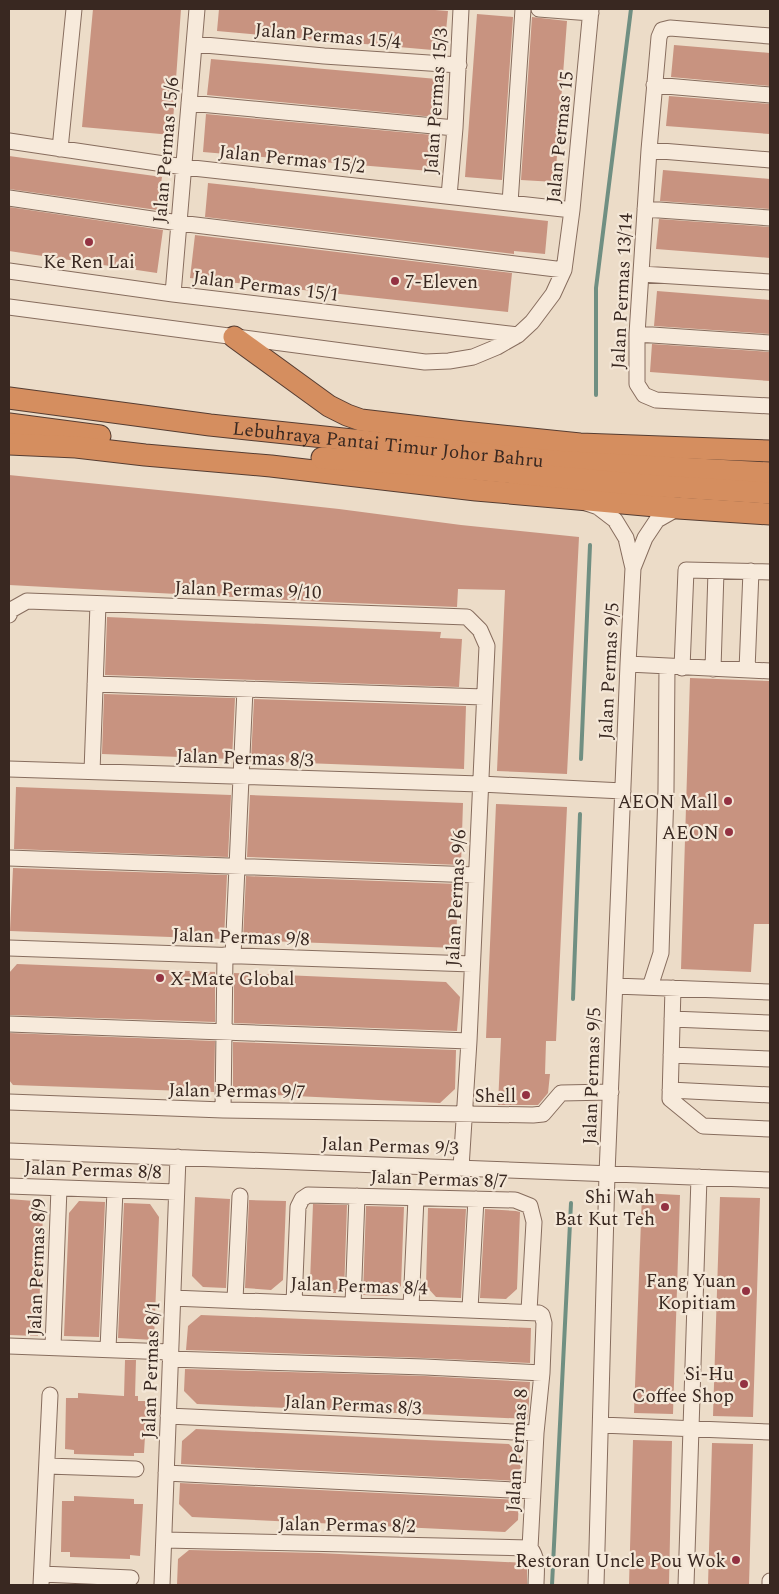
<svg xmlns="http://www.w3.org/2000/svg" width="779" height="1594" font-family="Spectral,serif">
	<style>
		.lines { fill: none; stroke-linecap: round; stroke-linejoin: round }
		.stream { stroke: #708f82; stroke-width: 4 }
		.building { fill: #c89380 }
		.minor-casing { stroke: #876d5e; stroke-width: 17 }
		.highway-casing { stroke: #563d32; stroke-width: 23 }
		.minor { stroke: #f7eadb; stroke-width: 15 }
		.highway { stroke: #d58e5f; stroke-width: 21 }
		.poi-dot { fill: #933242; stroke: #f4e7d7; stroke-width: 2 }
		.labels { text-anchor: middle; stroke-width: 4.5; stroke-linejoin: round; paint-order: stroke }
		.street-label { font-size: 19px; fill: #392821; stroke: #f4e7d7 }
		.poi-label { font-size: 19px; fill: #392821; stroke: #f4e7d7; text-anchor: end }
	</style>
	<rect width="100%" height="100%" fill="#ecdcc8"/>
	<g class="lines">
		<path class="stream" d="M596,395V288L631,9
			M581,759L590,545
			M573,999L580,814
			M552,1585L571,1203"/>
	</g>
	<path class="building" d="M93,9H181L172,135L82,127Z
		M219,9H422L448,11L444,51L217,31Z
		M477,14L513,17L502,180L465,177Z
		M532,17L567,21L555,182L521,180Z
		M674,45L770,53V86L671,77Z
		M211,59L437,79L434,117L207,95Z
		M669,96L770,104V134L666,126Z
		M206,114L433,135L430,171L203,152Z
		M9,156L162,177L157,210L9,189Z
		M663,170L770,179V209L660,201Z
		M208,183L548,221L545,254L514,251V254L205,217Z
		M9,207L163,230L157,273L9,251Z
		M659,219L770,227V258L656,249Z
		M195,235L512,273L508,312L190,278Z
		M657,291L770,300V334L654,326Z
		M652,344L770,352V381L650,372Z
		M9,475L218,496L339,509L461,525L579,537L567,774L497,771L505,590L458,589L457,607L326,602L9,585Z
		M107,617L441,632L440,638L462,639L459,687L105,675Z
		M690,678L770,681V924H754L751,972L681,969Z
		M104,694L235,698L232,759L102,754Z
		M254,699L466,706L464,769L251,761Z
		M16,787L231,795L228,857L14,849Z
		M250,795L463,803L461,865L247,857Z
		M496,804L567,807L556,1041H546L545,1074H550L548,1093L538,1105H498L501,1038H486Z
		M13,868L227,875L224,939L10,931Z
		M246,876L458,884L456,948L243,940Z
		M17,964L215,972V1022L9,1015V973Z
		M234,973L446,982L460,997L457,1031L234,1023Z
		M9,1033L215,1041L214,1092L13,1085L9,1080Z
		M233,1042L456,1050L455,1089L440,1103L233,1093Z
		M642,1193L680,1195L673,1414L634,1413Z
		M195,1197L230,1199L226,1288L203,1287L192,1276Z
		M720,1197L760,1198L753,1417L713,1416Z
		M9,1199L34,1201L43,1213L38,1336L9,1335Z
		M249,1200L286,1201L283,1280L271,1290L245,1288Z
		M79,1201L105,1202L99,1337L64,1336L69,1213Z
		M124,1203L150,1204L159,1217L154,1340L118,1338Z
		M313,1204L347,1205L344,1293H321L310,1282Z
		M366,1206L404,1207L401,1286L389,1296L363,1295Z
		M428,1208L466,1209L461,1298L436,1297L426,1286Z
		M485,1209L516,1211L520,1212L517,1289L506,1299L480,1298Z
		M201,1315L531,1328L530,1363L425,1358L186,1350L188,1326Z
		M125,1360H136L135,1396H138V1401H147L144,1453H134V1456L74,1454V1450L65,1449L66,1398H78V1393L124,1396Z
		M185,1369L425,1376L530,1382L528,1419L197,1404L184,1391Z
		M196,1429L509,1444L521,1457L520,1481L181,1464L182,1441Z
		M633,1440L672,1441L669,1585H629Z
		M712,1443L753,1444L749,1585H708Z
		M180,1483L519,1500L518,1520L505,1532L192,1517L179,1504Z
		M74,1496L134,1499V1504H143L140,1556L130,1555V1559L70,1557V1552H61L62,1501H74Z
		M189,1550L319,1553L527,1563V1585H177L178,1559Z"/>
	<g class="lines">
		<defs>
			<path id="minor" d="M539,9L591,13
				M770,36L670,28L662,30L659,37L649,150L637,334V384L644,395L656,400L770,406
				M194,44L324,56L459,65
				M654,85L770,95
				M189,103L455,128
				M9,141L184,167L572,210
				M60,149L74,9
				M649,150L770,160
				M449,196L455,128L461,9
				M9,198L179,223L564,270
				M510,203L523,9
				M645,209L770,218
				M9,271L173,294L518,335
				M641,274L770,282
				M173,294L197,9
				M9,307L425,362L449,361L473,357L497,347L518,335L532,322L553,294L564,270L572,210L591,9
				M637,334L770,343
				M586,503L598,507L615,520L626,538L633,568L628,664L607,1174L596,1585
				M633,568L645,538L657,520L678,508
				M9,615L11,610L27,601L467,617L480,630L487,646L469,1041L461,1168
				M628,664L770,671
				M682,668L686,570L770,572
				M713,669L716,571
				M747,670L751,571
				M95,684L484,697
				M9,769L480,784L623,791
				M92,772L98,604
				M9,858L476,875
				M9,948L472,964
				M233,956L245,689
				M615,986L770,992
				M650,987L661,953L666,790L667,666
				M673,988L670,1099L703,1126L770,1129
				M672,1019L770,1023
				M9,1024L469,1041
				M671,1055L770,1059
				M670,1090L770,1095
				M9,1102L223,1110L533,1115L543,1114L561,1093L611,1092
				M223,1110L225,955
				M9,1151L770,1180
				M9,1186L176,1192
				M173,1298L539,1313L542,1315L544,1323L542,1373L536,1433L530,1548C539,1559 536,1572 536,1585
				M235,1300L240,1196
				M294,1303L298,1207L302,1199L308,1195L515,1200L530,1206L534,1222L529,1311
				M353,1305L357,1196
				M411,1307L416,1198
				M470,1309L476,1199
				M9,1346L170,1352
				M53,1347L59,1188
				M108,1349L115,1190
				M170,1359L425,1367L542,1373
				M168,1416L536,1433
				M601,1425L770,1432
				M47,1466L136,1469
				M166,1473L533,1491
				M164,1540L530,1548
				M42,1574L131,1578
				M41,1585L50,1395
				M162,1585L178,1157
				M686,1585L699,1177
				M770,1585V1581"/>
			<g id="highway">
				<path d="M234,337L329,406L347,415L361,420L463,432L580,444L770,451"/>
				<path id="s1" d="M9,398L210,425L552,461L770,473"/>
				<path d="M9,424L100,436"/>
				<path d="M9,444L76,447L145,455L271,466L476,490L678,508L770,514"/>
				<path d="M322,458L440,466L644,485L770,493"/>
			</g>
		</defs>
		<use href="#minor" class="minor-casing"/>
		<use href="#highway" class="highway-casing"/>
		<use href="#minor" class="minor"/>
		<use href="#highway" class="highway"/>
	</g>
	<g class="poi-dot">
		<circle cx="89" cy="242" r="5"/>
		<circle cx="395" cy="281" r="5"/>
		<circle cx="728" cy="801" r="5"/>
		<circle cx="729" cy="832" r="5"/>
		<circle cx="160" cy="978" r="5"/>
		<circle cx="526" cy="1095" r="5"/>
		<circle cx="665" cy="1207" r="5"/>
		<circle cx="746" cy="1291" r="5"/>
		<circle cx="744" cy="1384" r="5"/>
		<circle cx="736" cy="1560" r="5"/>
	</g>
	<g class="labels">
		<g class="street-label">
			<text transform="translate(328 35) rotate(5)" y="7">Jalan Permas 15/4</text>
			<text transform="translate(435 101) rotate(-86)" y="7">Jalan Permas 15/3</text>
			<text transform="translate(559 137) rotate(-84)" y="7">Jalan Permas 15</text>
			<text transform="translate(165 150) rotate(-85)" y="7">Jalan Permas 15/6</text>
			<text transform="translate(292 158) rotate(6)" y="7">Jalan Permas 15/2</text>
			<text transform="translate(266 285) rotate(7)" y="7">Jalan Permas 15/1</text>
			<text transform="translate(621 291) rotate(-87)" y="7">Jalan Permas 13/14</text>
			<text dy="7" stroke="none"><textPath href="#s1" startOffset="382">Lebuhraya Pantai Timur Johor Bahru</textPath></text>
			<text transform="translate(248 589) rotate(2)" y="7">Jalan Permas 9/10</text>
			<text transform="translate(608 671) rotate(-87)" y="7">Jalan Permas 9/5</text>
			<text transform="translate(245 757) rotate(2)" y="7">Jalan Permas 8/3</text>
			<text transform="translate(455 898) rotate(-87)" y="7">Jalan Permas 9/6</text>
			<text transform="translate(241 936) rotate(2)" y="7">Jalan Permas 9/8</text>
			<text transform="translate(591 1076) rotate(-88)" y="7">Jalan Permas 9/5</text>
			<text transform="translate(237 1090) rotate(1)" y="7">Jalan Permas 9/7</text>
			<text transform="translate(390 1145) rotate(2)" y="7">Jalan Permas 9/3</text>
			<text transform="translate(93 1169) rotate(2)" y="7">Jalan Permas 8/8</text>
			<text transform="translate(439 1178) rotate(2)" y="7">Jalan Permas 8/7</text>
			<text transform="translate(36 1267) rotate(-88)" y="7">Jalan Permas 8/9</text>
			<text transform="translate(359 1285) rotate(2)" y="7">Jalan Permas 8/4</text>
			<text transform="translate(150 1370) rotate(-88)" y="7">Jalan Permas 8/1</text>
			<text transform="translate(353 1404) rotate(3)" y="7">Jalan Permas 8/3</text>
			<text transform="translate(516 1450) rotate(-86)" y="7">Jalan Permas 8</text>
			<text transform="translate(347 1524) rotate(1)" y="7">Jalan Permas 8/2</text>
		</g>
		<g class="poi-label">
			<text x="89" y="268" text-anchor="middle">Ke Ren Lai</text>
			<text x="405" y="288" text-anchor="start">7-Eleven</text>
			<text x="718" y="808">AEON Mall</text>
			<text x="719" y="839">AEON</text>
			<text x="170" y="985" text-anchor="start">X-Mate Global</text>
			<text x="516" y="1102">Shell</text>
			<text x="655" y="1203">Shi Wah<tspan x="655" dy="22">Bat Kut Teh</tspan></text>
			<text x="736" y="1287">Fang Yuan<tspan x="736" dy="22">Kopitiam</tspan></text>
			<text x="734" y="1380">Si-Hu<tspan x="734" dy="22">Coffee Shop</tspan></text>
			<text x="726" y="1567">Restoran Uncle Pou Wok</text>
		</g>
	</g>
	<rect width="779" height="1594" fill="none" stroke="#392821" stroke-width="20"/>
</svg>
